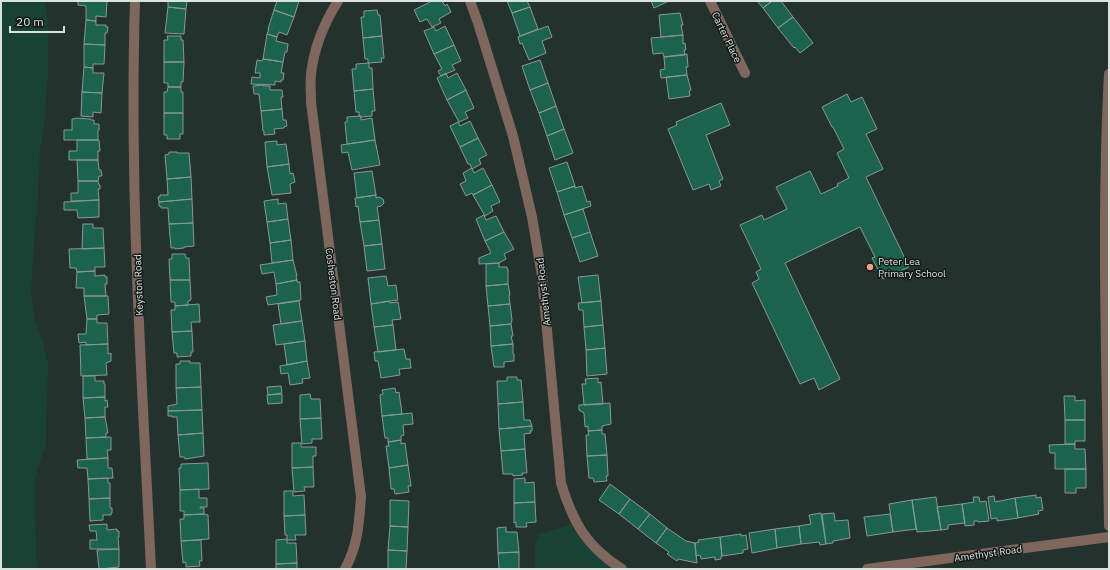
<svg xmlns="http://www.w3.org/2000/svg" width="1110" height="570" font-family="'IBM Plex Sans',sans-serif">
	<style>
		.green { fill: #184234 }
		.building { fill: #1c634d; stroke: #889992 }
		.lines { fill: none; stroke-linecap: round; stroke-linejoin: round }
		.minor { stroke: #80675e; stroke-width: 10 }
		.poi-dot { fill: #f2a081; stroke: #121816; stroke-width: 1.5 }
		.labels { text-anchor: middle; stroke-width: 3; stroke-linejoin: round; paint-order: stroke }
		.street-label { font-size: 10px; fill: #dae3df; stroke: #121816 }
		.poi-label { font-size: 10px; fill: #dae3df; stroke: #121816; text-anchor: start }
	</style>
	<rect width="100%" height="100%" fill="#24322d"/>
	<path class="green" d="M1,1H46L48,28V75L44,125L40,150L38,201L35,225L31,293L35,322L43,342L48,364L46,444L40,462L35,481V515L37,569H1Z
		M576,523L622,569H535V546L539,534Z"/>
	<path class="building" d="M78,1H107L106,17L96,16V21L86,20V6L78,5Z
		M168,1H187L186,9L168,7Z
		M277,1H299L294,17L274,10Z
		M432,1H442L445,6L447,4L451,12L439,19L441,23L432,27L427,19L420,22L414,10Z
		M507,1H527L530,7L512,13Z
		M651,1H669L654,8Z
		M757,1H772L763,8Z
		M772,1H781L793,17L778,28L763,8Z
		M168,7L186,9L184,34L165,33Z
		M530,7L538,29L520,36L512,13Z
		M274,10L294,17L287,35L279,32L277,37L267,34L269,29H268Z
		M377,10L378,15H380L382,36L363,38L361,17H364V11Z
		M680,13L683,25H681L683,35L661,37L659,15Z
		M793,17L813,43L800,53L795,47L794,48L778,28Z
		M86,20L96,21V25H106V27H108L107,33H105V45L84,44Z
		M445,26L454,45L434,54L424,31L434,27L436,31Z
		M548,26L552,37L542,41L546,53L529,60L522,43L520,44L518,37Z
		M267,34L277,37L276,41L288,44L287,52H285L283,62L263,59Z
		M683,35V44L685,43L686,50H684L685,55L664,57L663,53L653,54L651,38Z
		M167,36H181V40H183L184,62H164V40H168Z
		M382,36L384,58H381L382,62L368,63V59H365L363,38Z
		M84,44L105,45L104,64H93V68L84,67Z
		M454,45L461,61L452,65L455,70L441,76L438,71L442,69L434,54Z
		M687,54L688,67H686L687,75L661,78L660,70L665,69L664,57Z
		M263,59L283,62L281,73H284L283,80H281V82L275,81V85L251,84L252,77L260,78V73H255L257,60L262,61Z
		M540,60L548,83L530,90L522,66Z
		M164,62H184L183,82H181V87H168V83H164Z
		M369,63V68H372L373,89L354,91L352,69H356V64Z
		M84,67L93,68V73H104L102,93L82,92Z
		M446,73L448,78L457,73L466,90L447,100L437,78Z
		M687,75L691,90L689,91L690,96L669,99L666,77Z
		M548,83L556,106L539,113L530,90Z
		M263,85V86H270V90H282L283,97H281L282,109L261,111L259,94H254L253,86Z
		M168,87H181V92H183V113H164V92H167Z
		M373,89L375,111H372V116L361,117L359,116V112H356L354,91Z
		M466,90L474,108L465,112L468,118L459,122L447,100Z
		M82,92L102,93L101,113L93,112V117L81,116Z
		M847,94L851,102L862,97L877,129L866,134L883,169L866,177L909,267L883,279L872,258L875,257L860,227L785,263L840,379L819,390L814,378L800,384L752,283L759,279L756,272L761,269L740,225L762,215L764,220L787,209L776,187L810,171L821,194L838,186L837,184L849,178L837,153L844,149L833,127H832L822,107Z
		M721,103L730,125L706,135L723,179L719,181L721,186L711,190L709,184L693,190L668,129L677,125L676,122Z
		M556,106L564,129L547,136L539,113Z
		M282,109L283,120H286L287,126L284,127V128L274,129L275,134L264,135V131H263L261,111Z
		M164,113H183V134H180V139H167V135H164Z
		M361,116V120L372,118L375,140L347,144L345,122H347V117Z
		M78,118L90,119L91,120H94V124H99V130H98V140H64V130H72V119Z
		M470,121L478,138L460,147L450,126L458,122L460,126Z
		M564,129L573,153L555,160L547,136Z
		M478,138L487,155L479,159L481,164L472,169L470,164H468L460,147Z
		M77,140H99L100,151H98V160H69V151H77Z
		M375,140L380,165L352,170L348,152L342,153L341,145Z
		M277,141V145L286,144L289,164L267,167L265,142Z
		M169,152H177V153H189L191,177L167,179L165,155L169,154Z
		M77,160H98L99,170H101L102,176H99L98,181H78Z
		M567,162L575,186L557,192L549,168Z
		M289,164L290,174L293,173L295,182L290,184L291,193L272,195L267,167Z
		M472,168L474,173L483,168L492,185L473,195L472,193L466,196L460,184L466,181L463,173Z
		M372,171L376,195L357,198L354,173Z
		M191,177L192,199L159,202L158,197H160V195H168L167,179Z
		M78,181H98L99,185H100V189H98L99,200L71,201V193H78Z
		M492,185L500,202L491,206L493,211L485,216L473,195Z
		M575,186V188L582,186L587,202L590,201L591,206L564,215L557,192Z
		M376,195V198L379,197L383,199L384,203L381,206L377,207L379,220L360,222L358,206L356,207L355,198Z
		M192,199L193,223L169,224L168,208H161V206H159V202Z
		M278,199V204L286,203L288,219L267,222L264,201Z
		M99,200V217L78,218L77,210H64V202Z
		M583,209L590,232L572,238L564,215Z
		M484,215L486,220L496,216L504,232L485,241L476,219Z
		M288,219L291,240L270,243L267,222Z
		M379,220L382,244L364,246L360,222Z
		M193,223L194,246L184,247V248L175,249V248H171L169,224Z
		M83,224H93V228H103L104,248L82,249Z
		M504,232L514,249L504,254L506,259L499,263L479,264V258L491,253L485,241Z
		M590,232L598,256L580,262L572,238Z
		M291,240L293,260L272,263L270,243Z
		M382,244L385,269L367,271L364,246Z
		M104,248L105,267H95V271L77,272L76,268H70L69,249Z
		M172,254H185L186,258H189L190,280H170L169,259H172Z
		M293,260L297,276H296L297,280L276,284L274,272L262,274L260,265Z
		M499,263V267H507V269H508V284L486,286V264Z
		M95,271V276L105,275V277H107V284H105L106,296H84V288H76L77,272Z
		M598,275L601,301L582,303L578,277Z
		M386,276L388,286L396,285L398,300L371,304L368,278Z
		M170,280H190L191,300L188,301V305L175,306V302H171Z
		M297,280V282H300L301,300L268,305L266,297L277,295L276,284Z
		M508,284L510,295H509L510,304L488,306L486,286Z
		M84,296H108L109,314L97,315V319H87Z
		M299,301L302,321L281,324L278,304Z
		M389,301L390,303L398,302L401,319L392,320L393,325L374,327L371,304Z
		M601,301L603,325L584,327L583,310H579L578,303Z
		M199,304L200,322H191L192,331L172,332L171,310H175V306Z
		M510,304L512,320L511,324L490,326L488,306Z
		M87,319H97V323H107L108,344L86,345V342L79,343L78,334H86Z
		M302,321L305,341L276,345L273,325Z
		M511,324L513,336H511L513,344L491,346L490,326Z
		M393,325L396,350L378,352L374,327Z
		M603,325L605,348L586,350L584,327Z
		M192,331L193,352H191V356L177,357V353H174L172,332Z
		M305,341L307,361L287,365L284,344Z
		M108,344V354L111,353V361L106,363L107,375L81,376L80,345Z
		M513,344V354H514V361L504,362V367H494L491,346Z
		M605,348L607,374L587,376L586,350Z
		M404,349L406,359H410L411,368L399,369L400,375L381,378L378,361H375L374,352Z
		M180,361H190V363H200L201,387L176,388V364H180Z
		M307,361L310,378L302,379L303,383L290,385L288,373L281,374L280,366Z
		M83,376H95V381H104V384H105V397L83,398Z
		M507,377H517V380H521L523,402L498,404L497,381H507Z
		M598,378V383L601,382L603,404L584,405L582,384H586L585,379Z
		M281,386L282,393L268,395L267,387Z
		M201,387L202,410L168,411V406L177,404L176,388Z
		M395,388L396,393L399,392L402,414L382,416L380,395L383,394L382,390Z
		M282,394V403L268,404L267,395Z
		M310,394L311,399H320L321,418L300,419V395Z
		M1064,396H1075V401L1085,400V420H1065Z
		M105,397V401L107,400L108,407H105V417L85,418L83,398Z
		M523,402L524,420H530L532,426L499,429L498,404Z
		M610,403L611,424L602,426V430L588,431V426L585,427L584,413L579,410V405Z
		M202,410L203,433L178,435L177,417H172V416H168V411Z
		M412,413L413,424L403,425L404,435L401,436V440L388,442V438H385L382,416Z
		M105,417L108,433H106V437L86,438L85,418Z
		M321,418L322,439H312V443L302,444L300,419Z
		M1065,420H1085V441H1075V444H1065Z
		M532,426V431H530L531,433L524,434L525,449L501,451L499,429Z
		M602,430V434H605L607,455L587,456L586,435H589L588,431Z
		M203,433L204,456L185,459L184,457H180L178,435Z
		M111,437V450H107L108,458L87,459L86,438Z
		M401,440V444L405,443L408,465L389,468L386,446H389L388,442Z
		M292,443H301V447H316V456H313V467L292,468Z
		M1075,444V449H1085L1086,469H1055V453H1050L1049,445Z
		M525,449L527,473H522L523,475L513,476V474H503L501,451Z
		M607,455L608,476H606L607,481L594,482L593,478H589L587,456Z
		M108,458V468H112L113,478L88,479L87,468H78L77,460Z
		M208,463L209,489L180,490L179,468H181V464Z
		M408,465L411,486H408L409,492L395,494L394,489H391L389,468Z
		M313,467L314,487H304L305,491L294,492L292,468Z
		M1065,469H1086V488H1076V493H1065Z
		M108,478V483H110V498L89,499L88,479Z
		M525,478V483L534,482L535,502L514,503V479Z
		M610,484L630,499L619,514L599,500Z
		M199,489V498H207V507H200V508H204V514L184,515V511H180V490Z
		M284,491H293V496L304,495L305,515L284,516Z
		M1036,495V498L1041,497L1043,510L1038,511L1039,514L1018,518L1015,498Z
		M994,496L995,502L1015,498L1018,518L997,521V518L991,519L988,497Z
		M936,497L941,530L917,532L912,500Z
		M973,497H979L980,502L986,501L989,521L978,522V521H974V525L965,526L962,504L974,502Z
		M110,498V508H112V513H111V515H103V520L90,521L89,499Z
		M630,499L650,514L638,529L619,514Z
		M390,500L409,501L408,527L390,526Z
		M912,500L916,529L893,532L889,504Z
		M535,502L536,522L526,523L527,527H516V522L514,523V503Z
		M962,504L965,523L948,525V529L941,530L937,507Z
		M821,513L826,544L820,545L819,542L801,544L799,526L811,524L809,515Z
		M834,513L835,521L848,520L850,538L833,541V543L826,544L822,514Z
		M204,514L208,515L209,539L181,541L180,519H184V515Z
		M650,514L667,528L656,543L638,529Z
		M890,514L893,532L867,536L864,517Z
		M305,515L306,535H295L296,540H287V535H285L284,516Z
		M107,524V530L117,529V531H119V537H118L119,549H90V540H97L96,531H90L89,525Z
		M390,526L408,527L407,551L388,550Z
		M799,526L801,544L777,548L775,529Z
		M506,527V532H517L519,552L498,553L497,528Z
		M667,528L686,541L695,543L697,563L678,559L677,561L667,554L669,552L656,543Z
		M775,529L777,548L752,553L749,533Z
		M741,534V536L746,535L748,549L743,550V553L722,556L720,537Z
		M720,537L722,556H721V559L715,560V557L701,559L700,555L696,556L695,543L699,542L698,540Z
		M287,539V543H296L297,563L276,564V540Z
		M201,540L202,561H199L200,566L186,567V562L183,563L181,541Z
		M119,549V567L99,569L97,550Z
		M388,550L407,551L406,569H388Z
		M519,552V569H499L498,553Z
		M297,563V569H276V564Z"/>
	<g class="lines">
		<path class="minor" d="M135,1C129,190 142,380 151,569
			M338,1C324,23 314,48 311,74C310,83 311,93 311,102L361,497C359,524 358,545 345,569
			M470,1L478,23L513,136L532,217L542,276L561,483C573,523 587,547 622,569
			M710,1L745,73
			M1109,74C1101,224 1107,375 1109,526
			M867,569L1109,537"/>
	</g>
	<circle class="poi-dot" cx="870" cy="267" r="4"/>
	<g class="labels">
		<g class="street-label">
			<text transform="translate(727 37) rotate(64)" y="4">Carter Place</text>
			<text transform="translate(334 284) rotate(83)" y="4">Cosheston Road</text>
			<text transform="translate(138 285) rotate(-92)" y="4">Keyston Road</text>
			<text transform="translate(543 292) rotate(-96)" y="4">Amethyst Road</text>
			<text transform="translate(988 553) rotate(-8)" y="4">Amethyst Road</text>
		</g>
		<g class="poi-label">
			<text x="878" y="265">Peter Lea<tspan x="878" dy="12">Primary School</tspan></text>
		</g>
	</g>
	<rect width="1110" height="570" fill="none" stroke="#dae3df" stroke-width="4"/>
	<path d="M10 26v6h54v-6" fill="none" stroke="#dae3df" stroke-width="2"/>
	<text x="16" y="26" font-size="12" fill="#dae3df" stroke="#121816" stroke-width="3" paint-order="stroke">20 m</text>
</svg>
